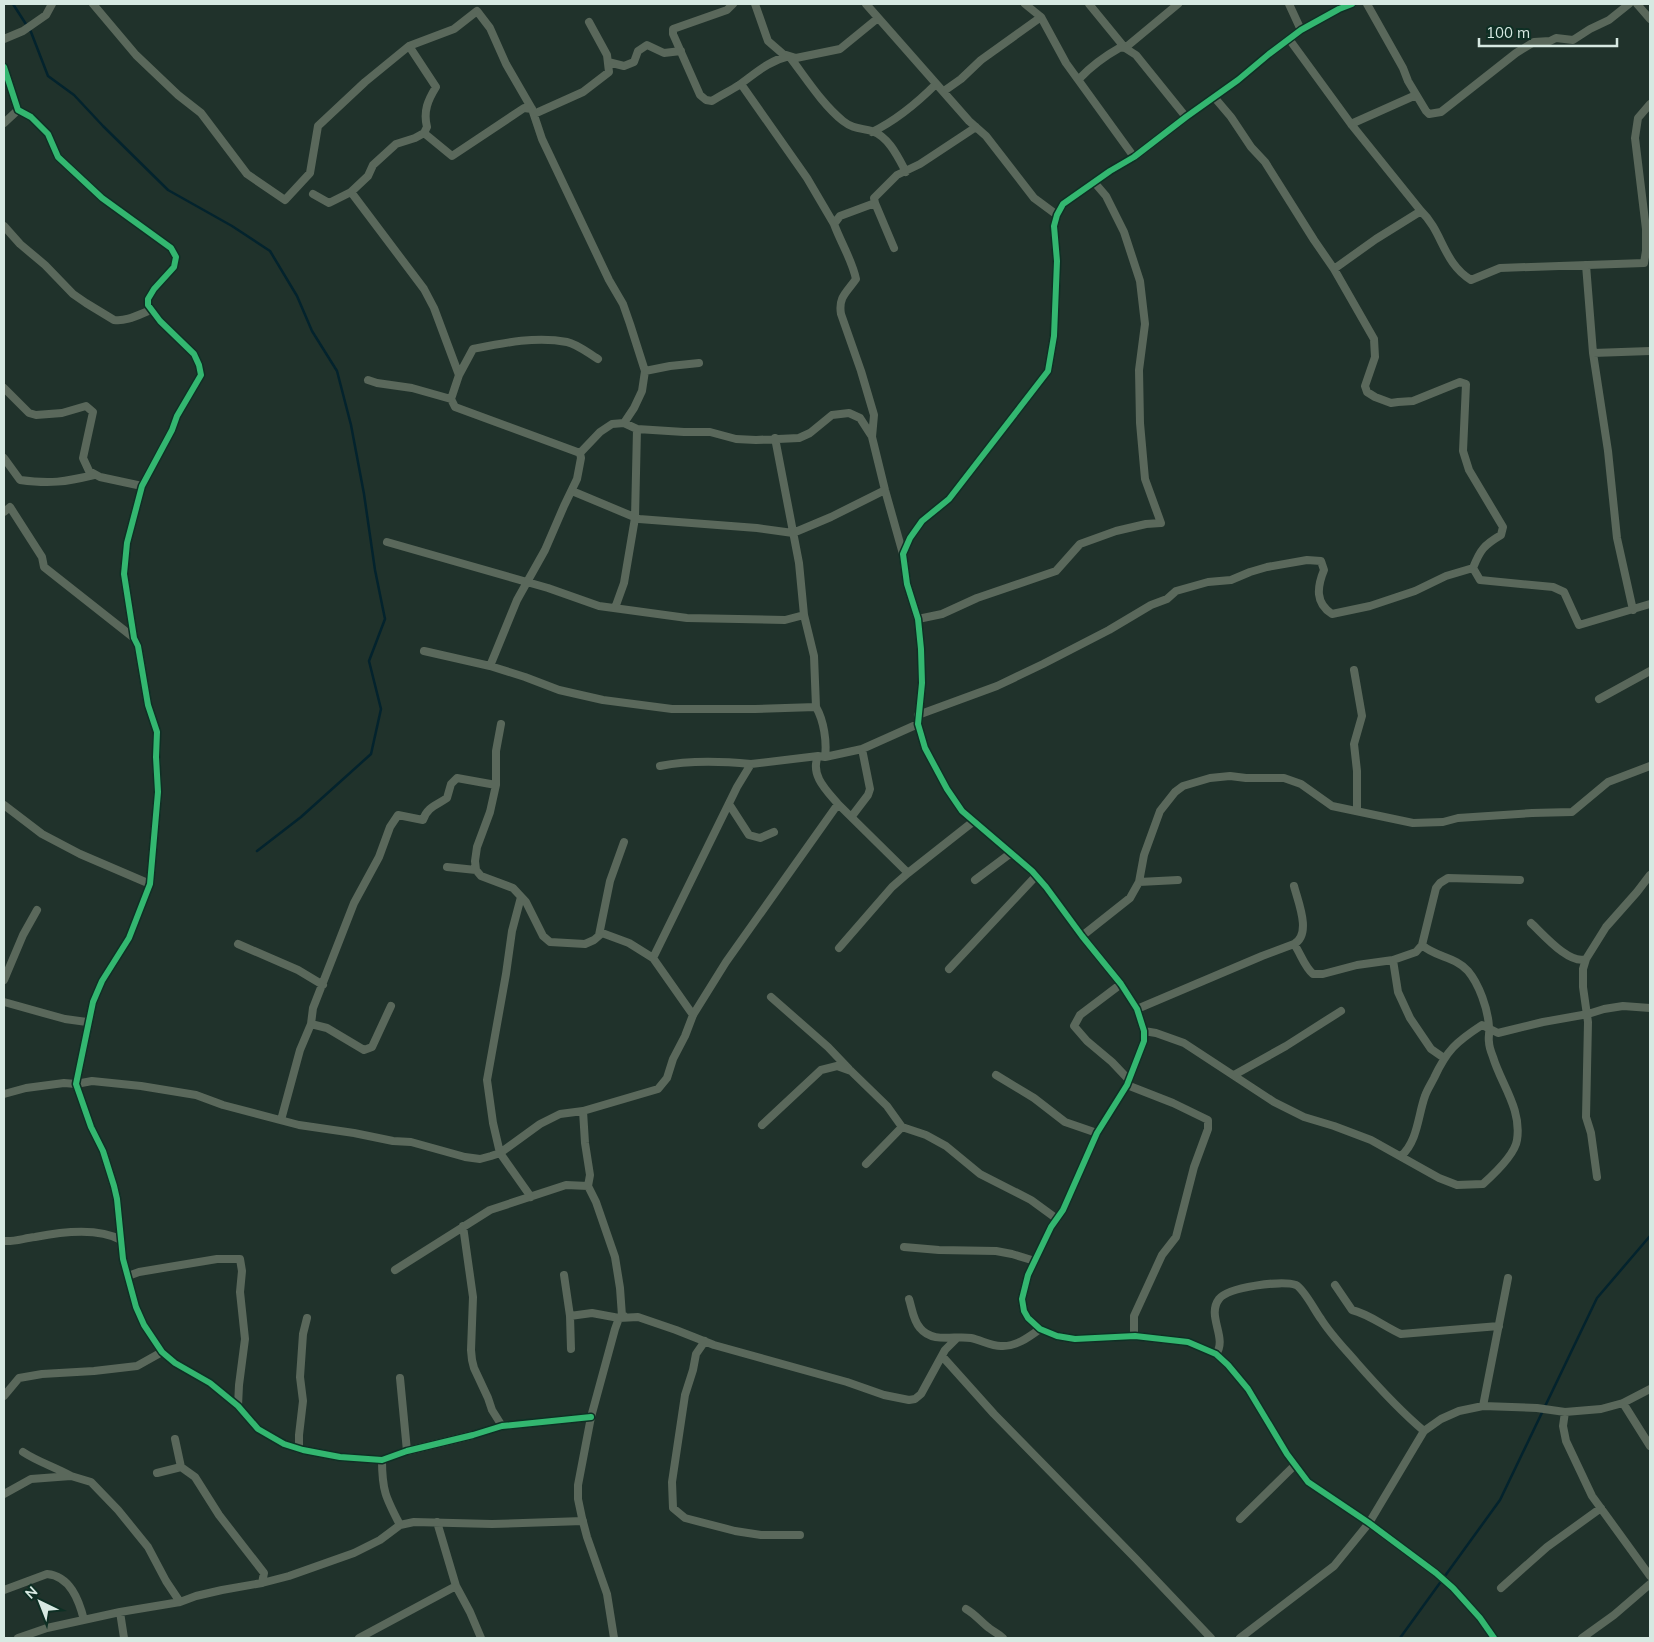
<svg xmlns="http://www.w3.org/2000/svg" width="1654" height="1642" font-family="Mulish,sans-serif">
	<style>
		.lines { fill: none; stroke-linecap: round; stroke-linejoin: round }
		.stream { stroke: #03232d; stroke-width: 2.5 }
		.street { stroke: #5a685b; stroke-width: 8 }
		.cycleway-casing { stroke: #0e2f24; stroke-width: 9 }
		.cycleway { stroke: #33b770; stroke-width: 6 }
	</style>
	<rect width="100%" height="100%" fill="#20322b"/>
	<g class="lines">
		<path class="stream" d="M13,4L31,32L48,76L74,95L103,126L168,190L232,226L270,251L297,296L312,331L337,371L351,425L364,494L375,570L385,619L369,661L381,709L371,754L301,817L257,851
			M1400,1638L1500,1500L1597,1298L1650,1236"/>
		<path class="street" d="M93,4L136,55L178,95L201,113L247,174L285,200L310,173L318,126L365,82L409,46
			M733,4L727,10L673,29V34L700,95L706,100L712,101C721,95 730,91 739,85C756,73 768,61 789,56C806,78 822,104 843,121C853,129 861,128 872,131C889,137 898,157 906,172
			M755,4L768,41L783,54L796,58L840,49L878,18
			M866,4L969,121L986,136L1034,198L1057,215
			M1025,4L1041,17L1066,63L1134,157
			M1178,4L1125,48L1136,55L1186,117
			M1289,4L1301,30
			M1352,4L1339,9L1301,30L1269,54L1238,80L1186,117L1134,157L1110,171L1063,204L1057,215L1054,226L1057,261L1054,336L1048,371L949,499L922,521L910,538L903,554L907,584L918,619L921,649L922,683L918,724L925,748L947,789L962,811L1032,871L1046,887L1082,936L1121,984L1137,1009L1144,1031V1041L1127,1085L1097,1133L1063,1210L1051,1227L1028,1275L1022,1299L1024,1311L1028,1318L1040,1329L1057,1336L1075,1339L1135,1336L1188,1342L1216,1354L1228,1365L1248,1389L1287,1454L1308,1482L1369,1523L1436,1573L1453,1588L1480,1618L1494,1638
			M1367,4L1403,68L1408,81L1426,111L1429,114L1441,112L1516,53L1534,42L1550,41L1556,38L1573,40L1590,29L1609,20L1629,4
			M1637,4L1650,19
			M4,39L23,31L46,15L52,4
			M1289,39L1351,124L1421,211C1443,232 1443,263 1471,280L1500,268L1644,263L1646,251V229L1635,138L1638,118L1650,104
			M608,62L624,66L634,62L638,51L647,45L664,53L681,51
			M4,67L18,110L31,117L48,134L58,157L102,198L171,248L176,257L174,267L154,289L148,299V305L160,321L194,354L199,365L201,375L177,416L172,430L142,486L127,543L124,574L134,638L138,646L148,705L157,732L156,757L158,792L150,884L129,938L102,981L93,1002L76,1084L91,1127L103,1151L114,1186L117,1199L123,1259L136,1307L144,1325L162,1352L175,1363L210,1383L238,1406L258,1429L284,1444L303,1450L340,1457L382,1460L407,1451L473,1435L502,1426L591,1417
			M1079,79C1092,65 1105,56 1121,47L1125,48L1089,4
			M741,84L807,178L834,224L840,216L875,203L874,198L897,175L920,164L976,127
			M944,91L961,79L981,60L1041,17
			M1214,97L1231,117L1251,147L1265,162L1314,240L1334,269L1374,339L1375,357L1365,386L1367,392L1375,397L1391,403L1398,402L1413,401L1460,382L1466,384L1463,451L1469,470L1503,527L1501,535C1484,545 1480,550 1473,568L1480,580L1553,587L1564,592L1579,625L1650,604
			M534,114L583,92L609,72L607,55L589,22
			M4,123L18,110
			M1351,124L1416,95
			M872,132C897,120 917,103 936,84
			M424,133L452,156L524,108L532,109
			M351,192L424,289L434,308L459,375L451,399L455,407L580,453
			M313,194L329,203L351,192L368,176L373,165L396,144L415,138L424,133L427,127C423,111 428,100 436,87L409,46L454,29L477,11L490,28L506,64L532,109L542,139L609,280L623,304L630,324L645,371L642,391L634,408L624,423
			M875,203L894,248
			M834,224C841,243 852,260 856,279C847,292 838,297 841,314L861,371L874,415L872,437L885,490L903,554
			M4,226L20,244L45,265L73,294L86,303L114,320C126,322 140,314 151,310
			M1586,265L1593,353L1608,451L1617,538L1633,610
			M1334,269L1376,239L1421,211
			M1593,353L1650,351
			M645,371L670,366L699,363
			M459,375L473,349C503,343 536,336 567,342C577,344 588,353 598,359
			M368,380L377,383L412,388L451,399
			M4,388L29,413L36,415L62,413L86,406L93,412L83,458L89,471L100,477L142,486
			M775,438L799,563L804,615L814,656L816,707
			M580,453L600,432L612,424L624,423L637,429L684,432H710L736,439L756,440L799,438L810,433L832,415L849,413L860,418L871,435
			M4,458L20,480C50,484 65,482 94,475
			M572,491L639,519L757,528L793,533L831,517L885,490
			M4,512L10,507L42,557L44,567L134,638
			M387,542L548,588L599,606L687,618L785,620L804,615
			M615,608L624,583L635,518L637,429
			M918,619L942,614L977,598L1056,571L1080,544L1116,531L1146,524L1161,523L1145,479L1140,423L1139,370L1145,324L1140,281L1124,232L1106,196L1094,182
			M424,651L490,666L525,677L559,690L603,700L672,709H755L816,707C824,721 827,742 825,757
			M490,666L517,600L545,550L564,506L577,479L581,458L580,453
			M1354,670L1362,716L1354,744L1357,771V811
			M1599,699L1650,671
			M918,715L997,686L1043,664L1109,630L1151,605L1167,599L1176,591L1208,582L1231,580L1250,572L1267,567L1307,560L1321,561L1324,570C1317,587 1315,603 1332,614L1370,606L1415,591L1446,576L1473,568
			M501,724L496,751V785L490,812L477,847L475,861L476,870L481,876L513,888L526,902L543,936L550,942L585,944L594,940L602,933L629,943L653,958L693,1015
			M660,766C690,760 720,761 751,764
			M729,804L749,835L760,838L774,832
			M838,804L908,873
			M4,805L42,834L80,854L150,884
			M852,816L868,795L870,789L862,749
			M447,867L476,870
			M975,880L1011,853
			M1139,882L1178,880
			M1294,886C1298,902 1312,934 1294,944
			M521,897L512,931L506,974L487,1080L493,1123L500,1153L531,1197
			M1531,923C1543,934 1569,965 1586,959
			M599,935L610,881L624,842
			M1082,936L1130,898L1139,882L1144,855L1160,811L1175,792L1183,786L1210,778L1230,776L1246,778H1284L1301,784L1332,806L1413,823L1443,822L1458,818L1532,813L1572,812L1608,782L1650,766
			M238,944L298,970L323,985
			M839,948L892,887L908,873L974,821
			M653,958L737,787L751,764L818,756
			M1393,960L1398,992L1410,1018L1431,1049L1444,1058
			M949,969L1036,876
			M4,980L23,935L37,910
			M1121,984L1080,1015L1074,1026L1087,1041L1112,1062L1129,1080
			M771,997L828,1047L849,1069
			M4,1002L65,1019L87,1022
			M1137,1009L1262,956L1294,944C1301,954 1304,966 1313,974H1323L1357,965L1393,960L1416,952L1422,945L1436,888L1440,883L1448,878L1520,880
			M311,1024L327,1028L364,1050L372,1047L391,1006
			M1144,1031L1156,1033L1184,1043L1274,1102L1304,1117L1334,1126L1371,1140L1439,1178L1457,1185L1483,1184C1493,1175 1515,1154 1517,1140C1522,1109 1501,1084 1493,1057C1491,1052 1489,1047 1489,1042C1488,1037 1490,1032 1489,1027C1488,1009 1479,984 1468,971C1456,957 1435,957 1422,945
			M996,1075L1034,1098L1065,1122L1097,1133
			M1234,1075L1286,1046L1341,1011
			M1127,1085L1173,1103L1208,1120V1129L1194,1167L1176,1237L1162,1255L1134,1316V1336
			M4,1094L26,1088L64,1083L76,1084L92,1081L141,1086L196,1095L223,1105L299,1125L354,1133L393,1141L411,1142L465,1157L480,1159L491,1156L500,1153L540,1124L560,1114L583,1111L658,1089L667,1078L673,1059L685,1036L693,1015L726,962L838,804C826,790 810,775 818,756L825,757L862,749L918,724
			M583,1111L585,1143L590,1175L588,1186L596,1202L615,1257L620,1288L622,1316
			M281,1120L300,1050L311,1024L313,1008L354,903L379,857L390,827L398,815L423,820C427,807 437,805 447,798L451,784L457,778L496,785
			M762,1125L821,1070L837,1066L851,1071L887,1106L902,1127L926,1135L946,1146L980,1174L1031,1200L1057,1219
			M1401,1156C1418,1141 1418,1115 1425,1096C1427,1090 1431,1084 1434,1078C1447,1050 1456,1042 1482,1025L1498,1033L1543,1022L1588,1014L1604,1009L1623,1006L1650,1008
			M866,1164L902,1127
			M1597,1177L1591,1133L1586,1117L1588,1022L1583,987V969L1586,959L1606,927L1637,892L1650,875
			M463,1226L473,1297L471,1350L472,1360L474,1368L488,1398L492,1410L502,1426
			M4,1241C15,1242 24,1238 35,1237C60,1232 98,1227 121,1240
			M904,1247L939,1250L996,1251L1012,1254L1035,1261
			M395,1270L490,1210L566,1185L588,1186
			M564,1275L570,1316L571,1349
			M128,1276L139,1272L217,1259H240L242,1271L240,1292L245,1339L239,1385L238,1406
			M1335,1285L1352,1310C1369,1314 1385,1327 1401,1334L1499,1326
			M909,1299C912,1308 913,1320 920,1328C933,1344 955,1335 971,1338C981,1340 991,1346 1001,1346C1016,1347 1029,1337 1040,1329
			M570,1316L592,1313L619,1318L638,1317L676,1330L714,1345L847,1382L884,1395L909,1400L915,1399L921,1394L945,1350L956,1339
			M705,1341L696,1354L693,1370L685,1395L672,1482L673,1508L685,1518L735,1531L761,1535H800
			M1216,1354C1228,1338 1206,1316 1219,1299C1228,1287 1282,1280 1296,1285C1304,1289 1315,1311 1321,1319C1331,1335 1345,1349 1357,1363C1379,1388 1399,1410 1424,1431
			M942,1356L994,1414L1136,1559L1211,1638
			M400,1378L407,1451
			M4,1396L19,1378L42,1374L94,1371L137,1366L162,1352
			M1623,1403L1650,1446
			M1483,1406L1508,1278
			M1565,1412L1563,1426L1566,1441L1592,1496L1650,1576
			M175,1439L181,1467
			M299,1449V1435L303,1401L300,1377L303,1334L307,1318
			M23,1452C38,1462 55,1467 71,1476
			M382,1460C382,1491 386,1498 400,1525
			M157,1473L181,1467L195,1477L219,1515L264,1573L262,1583
			M4,1494L31,1479L71,1476L91,1482L118,1510L148,1547L166,1581L180,1602
			M1240,1519L1295,1465
			M437,1522L456,1586L470,1612L481,1638
			M1501,1588L1547,1547L1601,1508
			M4,1590L47,1574C70,1576 79,1600 84,1620
			M966,1609C975,1614 981,1622 989,1628C994,1632 999,1634 1003,1638
			M120,1612L124,1638
			M18,1638L47,1628L120,1612L180,1602L196,1596L222,1590L262,1583L289,1576L354,1553L380,1540L400,1525L414,1522L492,1524L583,1521
			M359,1638L456,1586
			M614,1638L607,1594L587,1537L582,1518L578,1499V1485L591,1417L615,1329L619,1318L624,1316
			M1240,1638L1334,1566L1369,1523L1424,1431L1441,1419L1459,1411L1483,1406L1537,1408L1565,1412L1601,1409L1623,1403L1650,1389
			M1582,1638L1614,1615L1650,1584"/>
		<defs>
			<path id="cycleway" d="M1352,4L1339,9L1301,30L1269,54L1238,80L1186,117L1134,157L1110,171L1063,204L1057,215L1054,226L1057,261L1054,336L1048,371L949,499L922,521L910,538L903,554L907,584L918,619L921,649L922,683L918,724L925,748L947,789L962,811L1032,871L1046,887L1082,936L1121,984L1137,1009L1144,1031V1041L1127,1085L1097,1133L1063,1210L1051,1227L1028,1275L1022,1299L1024,1311L1028,1318L1040,1329L1057,1336L1075,1339L1135,1336L1188,1342L1216,1354L1228,1365L1248,1389L1287,1454L1308,1482L1369,1523L1436,1573L1453,1588L1480,1618L1494,1638
				M4,67L18,110L31,117L48,134L58,157L102,198L171,248L176,257L174,267L154,289L148,299V305L160,321L194,354L199,365L201,375L177,416L172,430L142,486L127,543L124,574L134,638L138,646L148,705L157,732L156,757L158,792L150,884L129,938L102,981L93,1002L76,1084L91,1127L103,1151L114,1186L117,1199L123,1259L136,1307L144,1325L162,1352L175,1363L210,1383L238,1406L258,1429L284,1444L303,1450L340,1457L382,1460L407,1451L473,1435L502,1426L591,1417"/>
		</defs>
		<use href="#cycleway" class="cycleway-casing"/>
		<use href="#cycleway" class="cycleway"/>
	</g>
	<rect width="1654" height="1642" fill="none" stroke="#d7e9e2" stroke-width="10"/>
	<g transform="translate(40 1602) rotate(317)" stroke="#0e2f24" stroke-width="4" paint-order="stroke">
	<path d="M0-4L9 19L0 12L-9 19Z" fill="#d7e9e2"/>
	<text y="-8" font-size="14" font-weight="bold" text-anchor="middle" fill="#d7e9e2">N</text>
	</g>
	<path d="M1479 38v8h138v-8" fill="none" stroke="#d7e9e2" stroke-width="2.5"/>
	<text x="1486" y="38" font-size="15" fill="#d7e9e2" stroke="#0e2f24" stroke-width="4" paint-order="stroke">100 m</text>
</svg>
